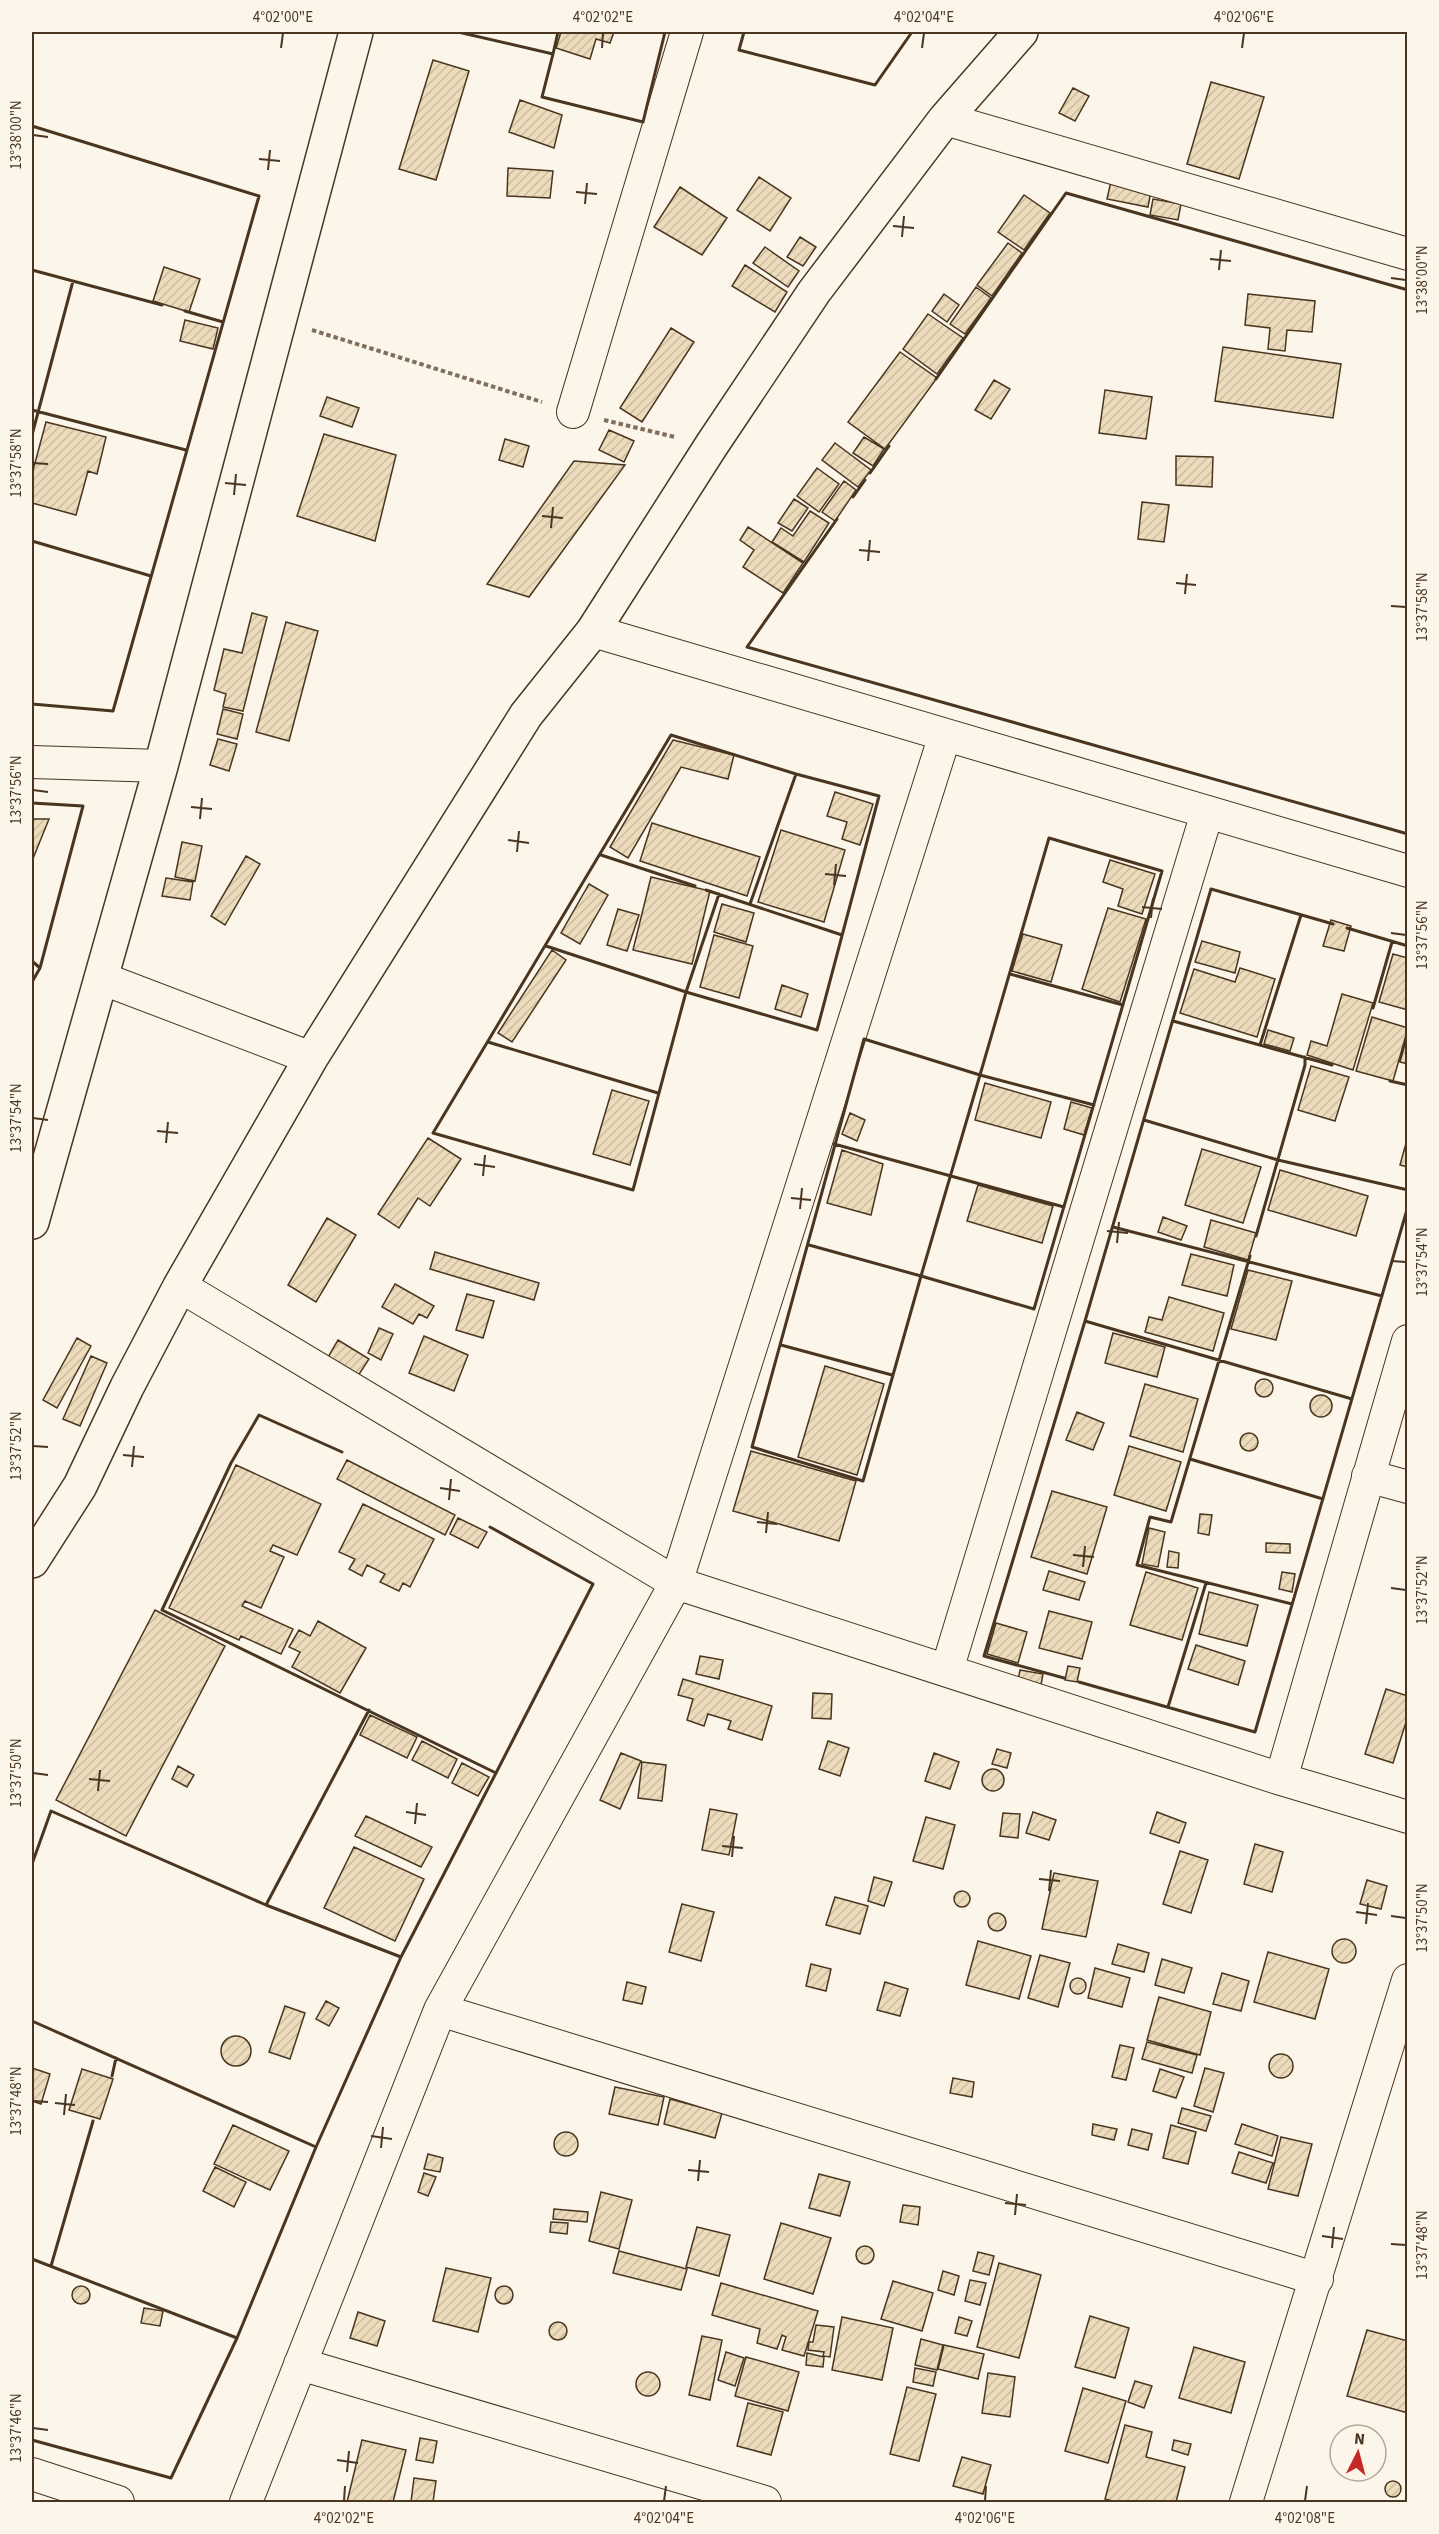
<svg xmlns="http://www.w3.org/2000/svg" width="1439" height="2534" font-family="'Source Sans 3',sans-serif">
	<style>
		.building { fill: url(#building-hatch); stroke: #4a3520; stroke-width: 1.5 }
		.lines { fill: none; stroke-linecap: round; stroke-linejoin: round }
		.street-casing { stroke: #4a3520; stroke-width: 34 }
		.secondary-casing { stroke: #4a3520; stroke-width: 36 }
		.highway-casing { stroke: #4a3520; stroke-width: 36 }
		.path { stroke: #7f6f5c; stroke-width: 4; stroke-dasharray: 4.5 3; stroke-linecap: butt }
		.street { stroke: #fbf6e9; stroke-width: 32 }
		.secondary { stroke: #fbf6e9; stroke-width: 33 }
		.highway { stroke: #fbf6e9; stroke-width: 33 }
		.wall { stroke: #4a3520; stroke-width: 3 }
		.ticks { fill: none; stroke: #4a3520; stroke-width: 2 }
		.neatline { fill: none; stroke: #4a3520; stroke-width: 2 }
		.ticks-label { font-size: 15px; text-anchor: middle; fill: #4a3520 }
	</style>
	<defs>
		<pattern id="building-hatch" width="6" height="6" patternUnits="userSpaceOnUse" patternTransform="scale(1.5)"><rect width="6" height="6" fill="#ecdcbc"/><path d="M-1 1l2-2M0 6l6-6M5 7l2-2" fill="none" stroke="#ccbda1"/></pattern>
	</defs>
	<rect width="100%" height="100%" fill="#fbf6e9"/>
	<path class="building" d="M561,32H614L610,43L596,39L590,59L556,48Z
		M433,60L469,71L436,180L399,169Z
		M1211,82L1264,97L1239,179L1187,164Z
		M1073,88L1089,96L1075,121L1059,113Z
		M520,100L562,115L554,148L509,132Z
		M508,168L553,171L550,198L507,196Z
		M759,177L791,198L770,231L737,210Z
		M1112,177L1152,185L1148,207L1107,199Z
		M680,187L727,218L702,255L654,227Z
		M1024,195L1050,213L1024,250L998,232Z
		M1153,199L1181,204L1178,220L1150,215Z
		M800,237L816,247L803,266L787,257Z
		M1008,243L1022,253L992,296L977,285Z
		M765,247L799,271L788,287L753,263Z
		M745,265L787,292L775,312L732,286Z
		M164,267L200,279L189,312L153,301Z
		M976,287L991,298L965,334L950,324Z
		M944,294L959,305L947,322L932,311Z
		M1248,294L1315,301L1312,332L1287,330L1285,351L1268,349L1270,328L1245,325Z
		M928,314L963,338L937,374L903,349Z
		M185,320L218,328L213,349L180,341Z
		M671,328L694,342L642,422L620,408Z
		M1223,347L1341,364L1333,418L1215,401Z
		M900,352L937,378L885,449L848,422Z
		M994,380L1010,389L991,419L975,410Z
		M1105,390L1152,397L1146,439L1099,433Z
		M327,397L359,408L352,427L320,416Z
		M46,422L106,437L97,474L88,471L76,515L32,503V474Z
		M609,430L634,441L624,462L599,450Z
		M324,434L396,455L375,541L297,516Z
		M864,437L884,449L873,466L853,453Z
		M505,439L529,446L523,467L499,460Z
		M835,443L871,470L858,487L822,460Z
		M1176,456L1213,457L1212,487L1176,485Z
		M574,461L625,465L529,597L487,584Z
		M817,468L839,484L819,512L797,496Z
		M844,481L856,490L835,521L822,512Z
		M794,499L808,508L792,531L778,523Z
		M1142,502L1169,505L1164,542L1138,539Z
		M810,511L829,523L804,562L772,542L781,528L793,536Z
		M748,527L803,563L783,593L743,567L754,550L740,540Z
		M252,613L267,617L243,711L223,707L226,694L214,690L224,649L242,653Z
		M286,622L318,631L289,741L256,732Z
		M223,709L243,714L237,739L217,734Z
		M218,739L237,744L229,771L210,765Z
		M673,740L734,755L728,779L681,767L628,858L610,847Z
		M835,792L873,804L860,845L842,839L847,822L827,816Z
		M32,819H49L32,861Z
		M652,823L760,857L747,896L640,861Z
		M781,830L845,850L824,922L758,902Z
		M182,842L202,846L195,881L175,877Z
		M246,856L260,864L225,925L211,916Z
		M1110,860L1155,874L1142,914L1118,906L1123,889L1103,882Z
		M651,877L710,891L692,964L633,950Z
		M166,878L193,882L190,900L162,896Z
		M589,884L608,895L580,944L561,933Z
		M722,904L754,913L746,942L714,932Z
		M1108,908L1146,919L1120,1002L1082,989Z
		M618,909L639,915L627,951L607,945Z
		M1331,920L1351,926L1344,951L1323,946Z
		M1023,934L1062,945L1051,982L1012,971Z
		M714,935L753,946L739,998L700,987Z
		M1202,941L1240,952L1235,973L1195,962Z
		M552,950L566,960L512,1042L498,1033Z
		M1393,954L1408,958V1010L1379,1002Z
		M1240,968L1275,979L1257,1037L1180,1013L1194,969L1235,982Z
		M782,985L808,994L801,1017L775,1009Z
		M1342,994L1373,1003L1353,1070L1307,1055L1311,1041L1327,1046Z
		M1372,1017L1408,1028L1393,1081L1356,1071Z
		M1268,1030L1294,1038L1290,1051L1264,1044Z
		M1408,1033V1064L1400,1062Z
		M1311,1066L1349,1077L1335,1121L1298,1110Z
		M985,1083L1051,1102L1041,1138L975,1120Z
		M612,1090L649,1101L630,1165L593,1154Z
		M1071,1102L1092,1108L1084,1135L1064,1129Z
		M850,1113L865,1120L857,1141L842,1134Z
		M1408,1136V1167L1400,1165Z
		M428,1138L461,1159L430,1206L418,1198L399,1228L378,1214Z
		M1202,1149L1261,1167L1243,1223L1185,1205Z
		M842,1150L883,1164L871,1215L827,1203Z
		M1280,1170L1368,1196L1356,1236L1268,1210Z
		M978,1185L1053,1206L1042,1243L967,1221Z
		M1163,1217L1187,1226L1181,1240L1158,1232Z
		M327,1218L356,1235L316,1302L288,1285Z
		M1211,1220L1256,1233L1248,1260L1204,1247Z
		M435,1252L539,1283L534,1300L430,1269Z
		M1191,1254L1234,1265L1227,1296L1182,1285Z
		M1248,1270L1292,1281L1276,1340L1231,1329Z
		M395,1284L434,1306L427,1318L419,1314L413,1324L382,1307Z
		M467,1294L494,1301L483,1338L456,1330Z
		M1169,1297L1224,1313L1213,1351L1145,1332L1149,1317L1162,1320Z
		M379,1328L393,1334L381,1360L368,1353Z
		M1113,1333L1165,1347L1157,1377L1105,1363Z
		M424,1336L468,1355L454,1391L409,1373Z
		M77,1338L91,1346L57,1408L43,1400Z
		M338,1340L369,1359L354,1382L324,1364Z
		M91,1356L107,1363L80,1426L63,1419Z
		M825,1366L884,1384L857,1475L798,1457Z
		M1255 1388a9 9 0 1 1 18 0a9 9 0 1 1-18 0Z
		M1145,1384L1198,1399L1183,1452L1130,1436Z
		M1310 1406a11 11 0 1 1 22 0a11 11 0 1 1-22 0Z
		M1077,1412L1104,1423L1093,1450L1066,1440Z
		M1240 1442a9 9 0 1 1 18 0a9 9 0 1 1-18 0Z
		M1129,1446L1181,1462L1166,1511L1114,1495Z
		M751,1451L856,1481L839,1541L733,1511Z
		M347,1460L455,1515L445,1535L337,1479Z
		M236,1465L321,1504L297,1555L273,1545L270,1551L284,1557L261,1608L245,1601L242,1606L293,1629L281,1654L241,1636L239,1640L169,1608Z
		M1052,1491L1107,1507L1087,1574L1031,1557Z
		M363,1504L434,1539L410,1587L403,1583L399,1591L380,1582L385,1574L367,1565L362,1576L349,1569L355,1559L339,1552Z
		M1200,1514L1212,1515L1209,1535L1198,1533Z
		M458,1518L487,1532L478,1548L450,1534Z
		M1149,1528L1165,1532L1158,1567L1142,1564Z
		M1266,1543L1290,1544V1553L1266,1552Z
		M1169,1551L1179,1553L1178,1568L1167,1567Z
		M1049,1571L1085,1582L1079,1600L1043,1590Z
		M1146,1572L1198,1588L1182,1640L1130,1625Z
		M1282,1572L1295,1574L1292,1592L1279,1589Z
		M1209,1592L1258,1605L1247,1646L1199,1634Z
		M155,1610L225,1646L126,1836L56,1800Z
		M1049,1611L1092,1622L1082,1659L1039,1648Z
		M318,1621L366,1648L340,1693L292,1667L300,1652L289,1647L299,1630L310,1636Z
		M996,1623L1027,1632L1018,1663L987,1654Z
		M1196,1645L1245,1661L1238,1685L1188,1669Z
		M700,1656L723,1660L719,1679L696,1674Z
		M1068,1666L1080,1668L1077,1682L1065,1680Z
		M1020,1670L1043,1674L1040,1690L1017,1685Z
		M683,1679L772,1706L762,1740L728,1729L731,1721L708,1714L704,1726L687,1720L693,1699L678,1695Z
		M1386,1689L1408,1696V1716L1393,1763L1365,1754Z
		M813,1693L832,1694L831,1719L812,1718Z
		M370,1715L417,1737L407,1758L360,1735Z
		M422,1741L457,1759L448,1778L412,1760Z
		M828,1741L849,1748L840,1776L819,1769Z
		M997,1749L1011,1753L1007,1768L992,1764Z
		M621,1753L641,1761L620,1809L600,1800Z
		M934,1753L959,1762L950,1789L925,1781Z
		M642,1762L666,1765L662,1801L638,1798Z
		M462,1763L489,1777L478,1796L452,1783Z
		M178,1766L194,1775L187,1787L172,1779Z
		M982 1780a11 11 0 1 1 22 0a11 11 0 1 1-22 0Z
		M710,1809L737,1814L729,1855L702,1850Z
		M1033,1812L1056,1820L1049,1840L1026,1833Z
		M1157,1812L1186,1823L1179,1843L1150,1833Z
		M1003,1813L1020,1814L1018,1838L1000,1836Z
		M366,1816L432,1847L421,1867L355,1836Z
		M926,1817L955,1825L943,1869L913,1861Z
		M1255,1844L1283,1852L1272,1892L1244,1884Z
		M354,1847L424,1879L395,1941L324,1908Z
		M1180,1851L1208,1860L1191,1913L1163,1904Z
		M1054,1873L1098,1881L1086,1937L1042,1929Z
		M874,1877L892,1882L884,1906L868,1901Z
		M1367,1880L1387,1886L1381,1909L1360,1904Z
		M954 1899a8 8 0 1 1 16 0a8 8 0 1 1-16 0Z
		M835,1897L868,1906L860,1934L826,1925Z
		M682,1904L714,1912L701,1961L669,1952Z
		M988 1922a9 9 0 1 1 18 0a9 9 0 1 1-18 0Z
		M1332 1951a12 12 0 1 1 24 0a12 12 0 1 1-24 0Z
		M978,1941L1031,1956L1019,1999L966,1985Z
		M1118,1944L1149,1953L1144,1972L1112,1964Z
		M1268,1952L1329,1969L1315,2019L1254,2002Z
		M1040,1955L1070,1963L1058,2007L1028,1998Z
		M1162,1959L1192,1968L1184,1993L1155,1985Z
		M811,1964L831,1969L826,1991L806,1986Z
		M1095,1968L1130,1978L1122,2007L1088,1998Z
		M1222,1973L1249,1981L1241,2011L1213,2004Z
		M1070 1986a8 8 0 1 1 16 0a8 8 0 1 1-16 0Z
		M627,1982L646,1987L642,2004L623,2000Z
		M885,1982L908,1989L900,2016L877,2010Z
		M1159,1997L1211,2012L1200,2055L1147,2040Z
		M326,2001L339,2008L329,2026L316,2019Z
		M285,2006L305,2013L290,2059L269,2052Z
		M221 2051a15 15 0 1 1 30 0a15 15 0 1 1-30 0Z
		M1147,2042L1197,2055L1192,2073L1142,2059Z
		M1120,2045L1134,2048L1126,2080L1112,2077Z
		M1269 2066a12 12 0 1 1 24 0a12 12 0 1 1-24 0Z
		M32,2068L50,2074L41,2104L32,2101Z
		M1205,2068L1224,2073L1213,2112L1194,2106Z
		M82,2069L113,2079L100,2119L69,2110Z
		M1160,2069L1184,2077L1176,2098L1153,2091Z
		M953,2078L974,2082L972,2097L950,2093Z
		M615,2087L664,2097L658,2125L609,2114Z
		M670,2099L722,2113L715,2138L664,2124Z
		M1182,2108L1211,2116L1206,2131L1178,2123Z
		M1093,2124L1117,2129L1114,2140L1092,2135Z
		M1242,2124L1278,2136L1272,2156L1235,2144Z
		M233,2125L289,2151L270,2190L214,2164Z
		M1171,2125L1196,2132L1188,2164L1163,2158Z
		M1132,2129L1152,2134L1148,2150L1128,2145Z
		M554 2144a12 12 0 1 1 24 0a12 12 0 1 1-24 0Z
		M1281,2137L1312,2144L1298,2196L1268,2189Z
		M1239,2152L1273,2163L1266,2183L1232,2173Z
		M428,2154L443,2158L440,2172L424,2169Z
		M215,2167L246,2182L234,2207L203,2191Z
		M424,2173L436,2177L428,2196L418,2192Z
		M819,2174L850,2182L840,2216L809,2208Z
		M601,2192L632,2200L619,2249L589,2241Z
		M903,2205L920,2207L918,2225L900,2222Z
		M554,2209L588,2212L587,2222L553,2219Z
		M551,2222L568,2223L567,2234L550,2232Z
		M781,2223L831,2238L813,2294L764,2279Z
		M697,2227L730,2235L719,2276L686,2267Z
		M856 2255a9 9 0 1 1 18 0a9 9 0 1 1-18 0Z
		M619,2251L687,2269L681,2290L613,2273Z
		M978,2252L994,2256L989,2275L973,2271Z
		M999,2263L1041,2275L1019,2358L977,2347Z
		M446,2268L491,2278L478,2332L433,2321Z
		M943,2271L959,2276L954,2295L938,2290Z
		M970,2280L986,2283L980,2305L965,2301Z
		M893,2281L933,2293L922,2331L881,2319Z
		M721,2283L818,2311L804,2356L782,2350L786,2337L782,2335L777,2349L757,2343L760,2329L712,2315Z
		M72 2295a9 9 0 1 1 18 0a9 9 0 1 1-18 0Z
		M495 2295a9 9 0 1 1 18 0a9 9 0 1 1-18 0Z
		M144,2308L163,2311L160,2326L141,2323Z
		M358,2312L385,2321L377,2346L350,2338Z
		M1090,2316L1129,2328L1115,2378L1075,2367Z
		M842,2317L893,2328L882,2380L832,2370Z
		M959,2317L972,2321L967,2336L955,2333Z
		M549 2331a9 9 0 1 1 18 0a9 9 0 1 1-18 0Z
		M816,2325L834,2327L830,2357L823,2356L824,2352L808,2350L809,2342H813Z
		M1367,2330L1408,2341V2413L1347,2396Z
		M702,2336L722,2340L710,2400L689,2395Z
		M921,2339L943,2345L937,2370L915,2365Z
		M944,2345L984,2354L978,2379L938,2369Z
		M1194,2347L1245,2362L1231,2413L1179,2398Z
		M726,2352L744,2358L735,2386L718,2380Z
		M807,2353L824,2357L823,2367L806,2365Z
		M746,2357L799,2372L788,2411L735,2396Z
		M915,2368L936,2372L933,2386L913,2382Z
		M636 2384a12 12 0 1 1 24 0a12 12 0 1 1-24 0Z
		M988,2373L1015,2377L1010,2417L982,2413Z
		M1135,2381L1152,2386L1144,2408L1128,2402Z
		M907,2387L936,2394L919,2461L890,2454Z
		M1083,2388L1126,2401L1108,2463L1065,2451Z
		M748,2403L783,2412L771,2455L737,2446Z
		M1125,2425L1152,2432L1146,2457L1185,2467L1176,2502H1116L1105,2499Z
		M420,2438L437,2441L433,2463L416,2460Z
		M362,2440L406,2450L393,2502H347Z
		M1174,2440L1191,2444L1188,2455L1172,2450Z
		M962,2457L991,2465L983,2494L953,2486Z
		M414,2478L436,2481L433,2502H411Z
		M1385 2489a8 8 0 1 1 16 0a8 8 0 1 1-16 0Z"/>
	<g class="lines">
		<defs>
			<path id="street" d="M945,119L1408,254
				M573,412L687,32
				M593,631L1408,871
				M32,762L161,766
				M101,978L311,1058
				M180,1286L676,1583L1281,1779L1408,1817
				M1368,1476L1408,1487
				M947,1670L1207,813
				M1281,1779L1408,1341
				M440,2010L1317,2279
				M300,2364L765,2502
				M32,2474L118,2502
				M246,2502L440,2010L676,1583L945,735
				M1246,2502L1408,1980"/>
			<path id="secondary" d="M32,1222L161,766L356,32"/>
			<path id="highway" d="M32,1561L80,1486L127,1387L180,1286L311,1058L526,715L593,631L711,446L814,292L945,119L1021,32"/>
		</defs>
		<use href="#street" class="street-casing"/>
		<use href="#secondary" class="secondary-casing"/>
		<use href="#highway" class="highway-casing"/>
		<path class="path" d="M312,330L542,402
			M604,420L675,437"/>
		<use href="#street" class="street"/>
		<use href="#secondary" class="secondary"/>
		<use href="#highway" class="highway"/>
		<path class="wall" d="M458,32L553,54L542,97L643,122L665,32
			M744,32L739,50L875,85L912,32
			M553,54L558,32
			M32,126L259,196L113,711L32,704
			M32,270L162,305
			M185,311L223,322
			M936,379L1066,193L1408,290
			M32,410L186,450
			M32,435L73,281
			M870,473L889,446
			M853,497L865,480
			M837,519L747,647L1408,834
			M32,541L151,576
			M671,735L796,774L879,796L817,1030L686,992L633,1190L433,1133Z
			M32,803L83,806L40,968L32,982
			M1049,838L1162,871L1034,1309L921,1276L863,1481L752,1447L864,1039L980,1075Z
			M601,855L695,886
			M706,890L842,935
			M750,904L796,774
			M1347,928L1408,946
			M546,946L686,992L719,894
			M32,961L40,968
			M1010,974L1123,1005
			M1373,1008L1392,942
			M1173,1021L1332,1065
			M488,1042L658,1093
			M1260,1045L1301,915
			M1390,1081L1408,1085
			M1144,1120L1278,1160L1408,1190
			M834,1144L1064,1207
			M1113,1227L1382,1296
			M1256,1236L1305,1065V1057
			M809,1245L921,1276L980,1075L1094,1105
			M1250,1256L1171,1522L1150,1517L1137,1565L1292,1604
			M1085,1321L1352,1399
			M781,1345L892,1375
			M342,1452L259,1415L231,1463L162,1610L496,1773L401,1957
			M1190,1459L1323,1499
			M490,1527L593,1584L496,1773
			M1064,1678L984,1656L1085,1321L1211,889L1333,924
			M1079,1682L1255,1732L1408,1206
			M1168,1707L1206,1583
			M32,1864L51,1811L266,1905L401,1957L316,2147
			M266,1905L369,1710
			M32,2021L316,2147L237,2338L171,2478L32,2440
			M112,2076L116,2058
			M32,2259L237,2338
			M51,2266L93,2121"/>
	</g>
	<path class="ticks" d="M281,48L283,33M602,48L603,33M922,48L924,33M1242,48L1244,33M33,135L48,137M259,159L280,161M268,170L270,150M576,192L597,194M585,204L587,183M893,226L914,228M902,237L904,216M1210,259L1231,261M1219,270L1221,250M1391,278L1406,280M33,463L48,464M225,483L246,485M234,495L236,474M542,516L563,518M551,528L553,507M859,550L880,552M868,561L870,540M1176,583L1196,585M1185,594L1187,574M1391,606L1406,607M33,790L48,792M191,807L212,809M200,819L202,798M508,840L529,843M517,852L519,831M825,874L846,876M834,885L836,864M1142,907L1162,909M1151,918L1153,898M1391,933L1406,935M33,1118L48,1120M157,1131L178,1133M166,1143L168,1122M474,1164L495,1167M483,1176L485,1155M791,1198L811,1200M800,1209L802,1188M1107,1231L1128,1233M1117,1243L1119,1222M1391,1261L1406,1262M33,1446L48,1447M123,1455L144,1457M132,1467L134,1446M440,1488L460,1491M449,1500L451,1479M757,1522L777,1524M766,1533L768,1512M1073,1555L1094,1557M1083,1567L1085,1546M1391,1588L1406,1590M33,1773L48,1775M89,1779L110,1781M98,1791L100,1770M406,1812L426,1815M415,1824L417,1803M722,1846L743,1848M732,1857L734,1836M1039,1879L1060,1881M1049,1891L1051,1870M1356,1912L1377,1915M1391,1916L1406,1918M1366,1924L1368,1903M33,2101L48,2102M55,2103L75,2105M64,2115L66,2094M371,2136L392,2139M381,2148L383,2127M688,2170L709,2172M698,2181L700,2160M1005,2203L1026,2205M1015,2215L1017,2194M1322,2236L1343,2239M1391,2244L1406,2245M1332,2248L1334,2227M33,2428L48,2430M337,2460L358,2463M347,2472L349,2451M344,2501L345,2486M664,2501L666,2486M985,2501L986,2486M1305,2501L1307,2486"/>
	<rect width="1439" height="2534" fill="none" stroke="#fbf6e9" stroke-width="66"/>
	<g transform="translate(1358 2453) rotate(6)"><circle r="28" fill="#fbf6e9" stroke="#b4a999" stroke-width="1.5"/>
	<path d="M0-4.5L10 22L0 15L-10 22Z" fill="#c62828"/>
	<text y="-9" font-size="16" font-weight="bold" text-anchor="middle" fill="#4a3520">N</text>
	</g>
	<rect x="33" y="33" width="1373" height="2468" class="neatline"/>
	<g class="ticks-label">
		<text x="283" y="22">4°02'00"E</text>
		<text x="603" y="22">4°02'02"E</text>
		<text x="924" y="22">4°02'04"E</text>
		<text x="1244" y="22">4°02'06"E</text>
		<text transform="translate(16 135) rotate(-90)" y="5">13°38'00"N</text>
		<text transform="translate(1422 280) rotate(-90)" y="5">13°38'00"N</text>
		<text transform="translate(16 463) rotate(-90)" y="5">13°37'58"N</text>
		<text transform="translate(1422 607) rotate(-90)" y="5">13°37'58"N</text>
		<text transform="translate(16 790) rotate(-90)" y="5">13°37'56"N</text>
		<text transform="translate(1422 935) rotate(-90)" y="5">13°37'56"N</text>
		<text transform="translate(16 1118) rotate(-90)" y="5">13°37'54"N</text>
		<text transform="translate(1422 1262) rotate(-90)" y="5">13°37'54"N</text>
		<text transform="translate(16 1446) rotate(-90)" y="5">13°37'52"N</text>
		<text transform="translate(1422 1590) rotate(-90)" y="5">13°37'52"N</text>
		<text transform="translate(16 1773) rotate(-90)" y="5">13°37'50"N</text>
		<text transform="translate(1422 1918) rotate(-90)" y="5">13°37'50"N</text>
		<text transform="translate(16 2101) rotate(-90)" y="5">13°37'48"N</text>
		<text transform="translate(1422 2245) rotate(-90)" y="5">13°37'48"N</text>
		<text transform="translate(16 2428) rotate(-90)" y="5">13°37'46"N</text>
		<text x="344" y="2523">4°02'02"E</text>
		<text x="664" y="2523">4°02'04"E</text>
		<text x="985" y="2523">4°02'06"E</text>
		<text x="1305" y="2523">4°02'08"E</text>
	</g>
</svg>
